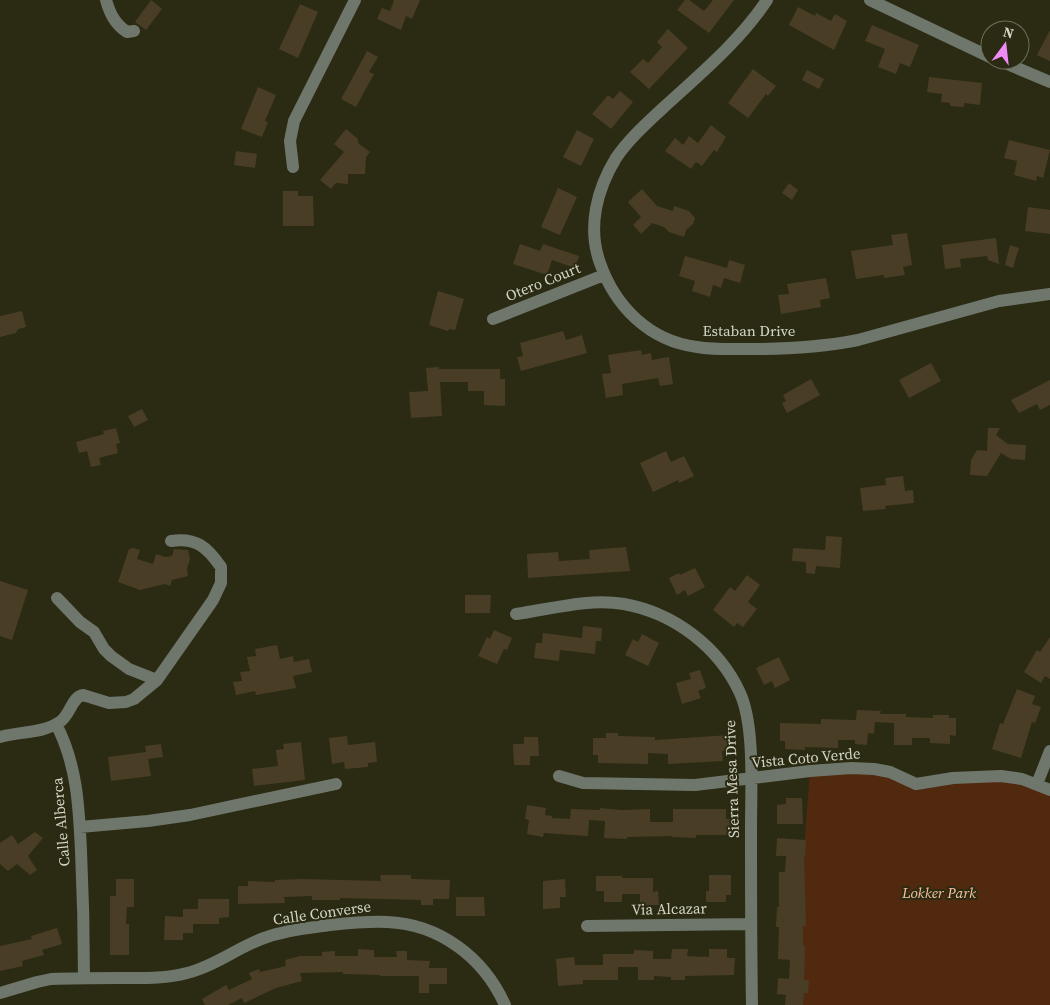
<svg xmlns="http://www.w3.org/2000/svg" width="1050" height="1005" font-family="'Source Serif 4',serif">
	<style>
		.green { fill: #50290e }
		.building { fill: #4a3d26 }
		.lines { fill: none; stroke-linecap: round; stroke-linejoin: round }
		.minor { stroke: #6f776d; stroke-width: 12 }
		.labels { text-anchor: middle; stroke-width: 4; stroke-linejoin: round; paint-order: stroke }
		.street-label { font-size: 15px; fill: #d3d4c5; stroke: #2a2b12 }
		.park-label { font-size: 15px; font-style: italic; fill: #fac09e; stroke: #2a2b12 }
	</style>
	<rect width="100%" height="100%" fill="#2a2b12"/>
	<path class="green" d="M851,768L916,784L973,776L1050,790V1005H792L810,771Z"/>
	<path class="building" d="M151,0L162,9L146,30L135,22Z
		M394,0H420L412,19L406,16L401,30L377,19L382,8L390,11Z
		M685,0H689L704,11L713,0H734L709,33L677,10Z
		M300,4L318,12L298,58L279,49Z
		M798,7L815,16L816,13L831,21L835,14L847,21L834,50L789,25Z
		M872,25L919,45L910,67L900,63L896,74L878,67L885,49L865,41Z
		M668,29L688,48L649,89L630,72L643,59L648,63L662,47L657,42Z
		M1050,30V61L1037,55Z
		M367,51L378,57L369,72L374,74L356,107L341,99Z
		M753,69L776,86L768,96L766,94L748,118L728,103Z
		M807,70L824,79L819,89L802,80Z
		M929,77L982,83L980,105L964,103V107L950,106V103L941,102L942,94L927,92Z
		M258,87L276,95L265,121L268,122L262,137L241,129Z
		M620,91L633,102L611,129L592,114L608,95L613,99Z
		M711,125L726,137L717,152L714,150L702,166L696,162L691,169L665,151L675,138L683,145L689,136L698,143Z
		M346,129L358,139V143L370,152L366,157L365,174H348V184L336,183L331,189L320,180L344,152L334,144Z
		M577,130L594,139L581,166L563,157Z
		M1009,140L1050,150L1043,178L1037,176L1036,181L1014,175L1017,161L1004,158Z
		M236,151L257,154L255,168L234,165Z
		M789,183L798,190L792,200L782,193Z
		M558,188L577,197L560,235L541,227Z
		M642,189L657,206L673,211L674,206L689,211L695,218L693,224L686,230L684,237L669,232L664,227L652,223L641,234L633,225L641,217L628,202Z
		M283,191H298V196H313L314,226H283Z
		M1028,207L1050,210V234L1025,231Z
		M907,233L912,265L903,267L905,275L884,278V275L856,279L851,251L893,245L891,235Z
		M996,238L999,264L988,260L987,256L960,259L961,267L945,269L942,245Z
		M520,244L540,251L543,244L579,256L575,268L552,260L547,275L513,264Z
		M1010,245L1019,248L1013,268L1005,265Z
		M685,256L727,268L729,260L745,265L740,283L724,278L721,288L713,285L710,297L692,291L695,281L679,276Z
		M826,278L830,298L820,300L821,307L781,314L778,295L789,294L787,284Z
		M438,291L464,299L455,330L449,329L448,331L429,325Z
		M22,311L26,327L18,329L16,333L0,337V316Z
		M563,331L566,340L582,335L587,353L521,371L517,357L523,356L520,343Z
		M641,350L642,355L651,353L652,360L669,357L673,384L660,386L658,378L622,384L623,395L606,398L602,374L611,373L608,355Z
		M931,363L941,381L909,398L899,380Z
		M439,367V369H500V379H505V406L484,405V391H468V382H440L442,416L411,418L409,392L428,391L426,368Z
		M811,379L820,395L787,413L782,403L786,401L783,395Z
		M1050,380V405L1040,410L1037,404L1019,413L1011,400Z
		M142,409L148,420L134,427L128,416Z
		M116,428L120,443L116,444L118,453L99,458L101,465L91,467L87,451L79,453L76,442L104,434L103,431Z
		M988,428H1000L996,435L1008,444L1026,445L1025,460L1011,459L1001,453L987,476L970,475L971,460L977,450L987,451Z
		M666,451L671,462L684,456L694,476L679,483L678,480L653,492L640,463Z
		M903,476L905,491L913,490L914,503L885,506L886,509L863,511L860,488L886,485L885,478Z
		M826,536L842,537L840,568L816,566L815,574L806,573V562L792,561L793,548L825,550Z
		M626,547L630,571L528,578L527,554L558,552L559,561L590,559L589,550Z
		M133,548L140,550L137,559L153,564L156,554L165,557L172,556L174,549L188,550L190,559L187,569L188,576L172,580L170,586L165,584L140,590L118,582L129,549Z
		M695,568L705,587L688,596L685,590L677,595L669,578L679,573L680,575Z
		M747,575L760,585L748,602L757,609L743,627L737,623L734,627L713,610L730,587L735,591Z
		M0,581L28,590L12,640L0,636Z
		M465,595H491L490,613H465Z
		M583,626L602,628L601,641H596L595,654L560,650L559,661L534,658L536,643H542L543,633L582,638Z
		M494,630L512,638L507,650L504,649L497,664L478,656L487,637L490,639Z
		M642,634L659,643L648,666L625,655L633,639L638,642Z
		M1050,637V679L1045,676L1041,683L1024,672L1037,650L1040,652Z
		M277,645L280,659L293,656L294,662L309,659L312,672L293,676L296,688L256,695L255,691L236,695L233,682L242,681L240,672L250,671L247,657L256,656L255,649Z
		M779,657L790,680L775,688L772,681L764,685L756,668Z
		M700,670L706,688L698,691L701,698L682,704L676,683L691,679L689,673Z
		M1017,689L1035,696L1032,704L1041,707L1035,723L1032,722L1021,758L992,749L1000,723L1003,724Z
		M857,710L881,711L880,714H906V717L933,718V715H949V718H956V736L950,735V744L930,743V738H912V745H894V723L875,722L874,734L868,733L867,745L855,744V740H838V748L805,747V750L785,749V741H780V723L821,724V719L856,720Z
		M606,733H618V736L655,737V740L729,735V750L722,751L723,761L668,764V754L648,753V764L598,763V755H593V738H606Z
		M347,736L348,745L375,742L377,762L368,763V767L345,769L344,762L332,764L329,738Z
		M524,737H538L539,756H530V765H514L513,744H524Z
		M301,742L305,780L254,786L252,769L278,766L276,750L284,749L283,744Z
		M161,744L163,757L148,759L151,776L111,781L108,757L146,752L145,746Z
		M786,798H802L803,824H777V805L786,804Z
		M527,805L546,808L545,815L552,816V818L570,819L571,809L600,810V808L622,810L650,809V822H673V809H726V819H732V835H696V838L672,837V836L627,837V839L604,838L605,821L589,820L588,836L544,833L543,837L527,834L529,820L525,819Z
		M35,832L43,838L28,856L37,870L30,875L17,864L8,871L0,864V843L12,835L18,844Z
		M777,838L806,840L805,856H804L806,926H803V946H805L804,980H809L808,993H804L803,1005H785L786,995L777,994L778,978L789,979L790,960L778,959L779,927H776L777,907H779V872H785L786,856H776Z
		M380,875H411V879L450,880L449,899H433V905H421V900L340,898V900H312V896L284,897L285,903L238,904V886H248V881L275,882V880L302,879L381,881Z
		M709,875H731V895H726V902H706V891H709Z
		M596,876H622V878H653V892L658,891L659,905H640V894H622V902H604V891H596Z
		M116,879H134V907H127L126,924H129V955H110V896H116Z
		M565,879L566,897H560V908L543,909V881Z
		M456,897H484L485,916H456Z
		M198,899H229V917L219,918V924H193V933H183V940H164L165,916L183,917V909H198Z
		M57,928L62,944L42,950L44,955L22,961L23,966L0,971V946L32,939L31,936Z
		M358,949L374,950V957H397L396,951H407V960L430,961L429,968H447V984H429V993H419V976H380V975L343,974V972L300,973L302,981L276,988L244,1003L242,998L228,1005H205L202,999L226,985L229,990L252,979L249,973L259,969L260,972L286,966L285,960L300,956H322V952L335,951V956H358Z
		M672,949H688L687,956L709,957V949H727V958H735L734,975L685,976V980H671V977L654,976V980H638V967H618V980H583V984L558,986L556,959L574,957L575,965H603V954H634V950L653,951V959H671Z"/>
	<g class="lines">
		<path class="minor" d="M106,0C110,14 115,24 127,32L134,31
			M767,0C740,41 699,75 663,108C646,124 629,139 616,158C597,189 587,227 600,263C615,306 649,341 697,347C715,350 735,349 753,349C789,349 823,347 858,340L999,301L1050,294
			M870,0L990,57
			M998,60L1050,82
			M293,167L290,141L294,121L355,0
			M493,319L604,275
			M57,598L80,622L94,632L104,649L111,656L129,669L157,680
			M516,614C552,609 588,598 624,604C674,613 719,647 740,693C755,726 751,790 751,827C751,887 751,946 752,1005
			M56,724C77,764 79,807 81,851C83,893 84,935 84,978
			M0,737C20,731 43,734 61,721C70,714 73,696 83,695L109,703L126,702L134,699L157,680L213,600L221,583V567C207,547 196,537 171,541
			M559,776L583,783L695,785L810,771L851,768L874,769L890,772L916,784L953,778L1001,776L1022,779L1050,790
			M1037,784L1050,751
			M80,827L148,821L190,815L336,784
			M587,926L751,924
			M0,993L37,982L51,979C74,978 96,978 119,978C142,978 165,979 187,973C216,966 239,946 267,937C287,930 309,928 330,925C349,923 368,921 387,922C440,924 484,958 505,1005"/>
	</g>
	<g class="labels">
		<g class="street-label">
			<text transform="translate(543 282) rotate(-22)" y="5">Otero Court</text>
			<text x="749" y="336">Estaban Drive</text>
			<text transform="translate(806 758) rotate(-5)" y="5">Vista Coto Verde</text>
			<text transform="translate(732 779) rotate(-92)" y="5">Sierra Mesa Drive</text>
			<text transform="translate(61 822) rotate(-95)" y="5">Calle Alberca</text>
			<text transform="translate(669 909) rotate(-1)" y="5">Via Alcazar</text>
			<text transform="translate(322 913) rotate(-8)" y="5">Calle Converse</text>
		</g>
		<g class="park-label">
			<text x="939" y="898">Lokker Park</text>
		</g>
	</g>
	<g transform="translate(1005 45) rotate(15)"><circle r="24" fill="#2a2b12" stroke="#6e6f5a"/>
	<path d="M0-4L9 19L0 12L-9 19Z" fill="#ef8bf7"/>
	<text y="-8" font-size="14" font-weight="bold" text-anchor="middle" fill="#d3d4c5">N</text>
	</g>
</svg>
